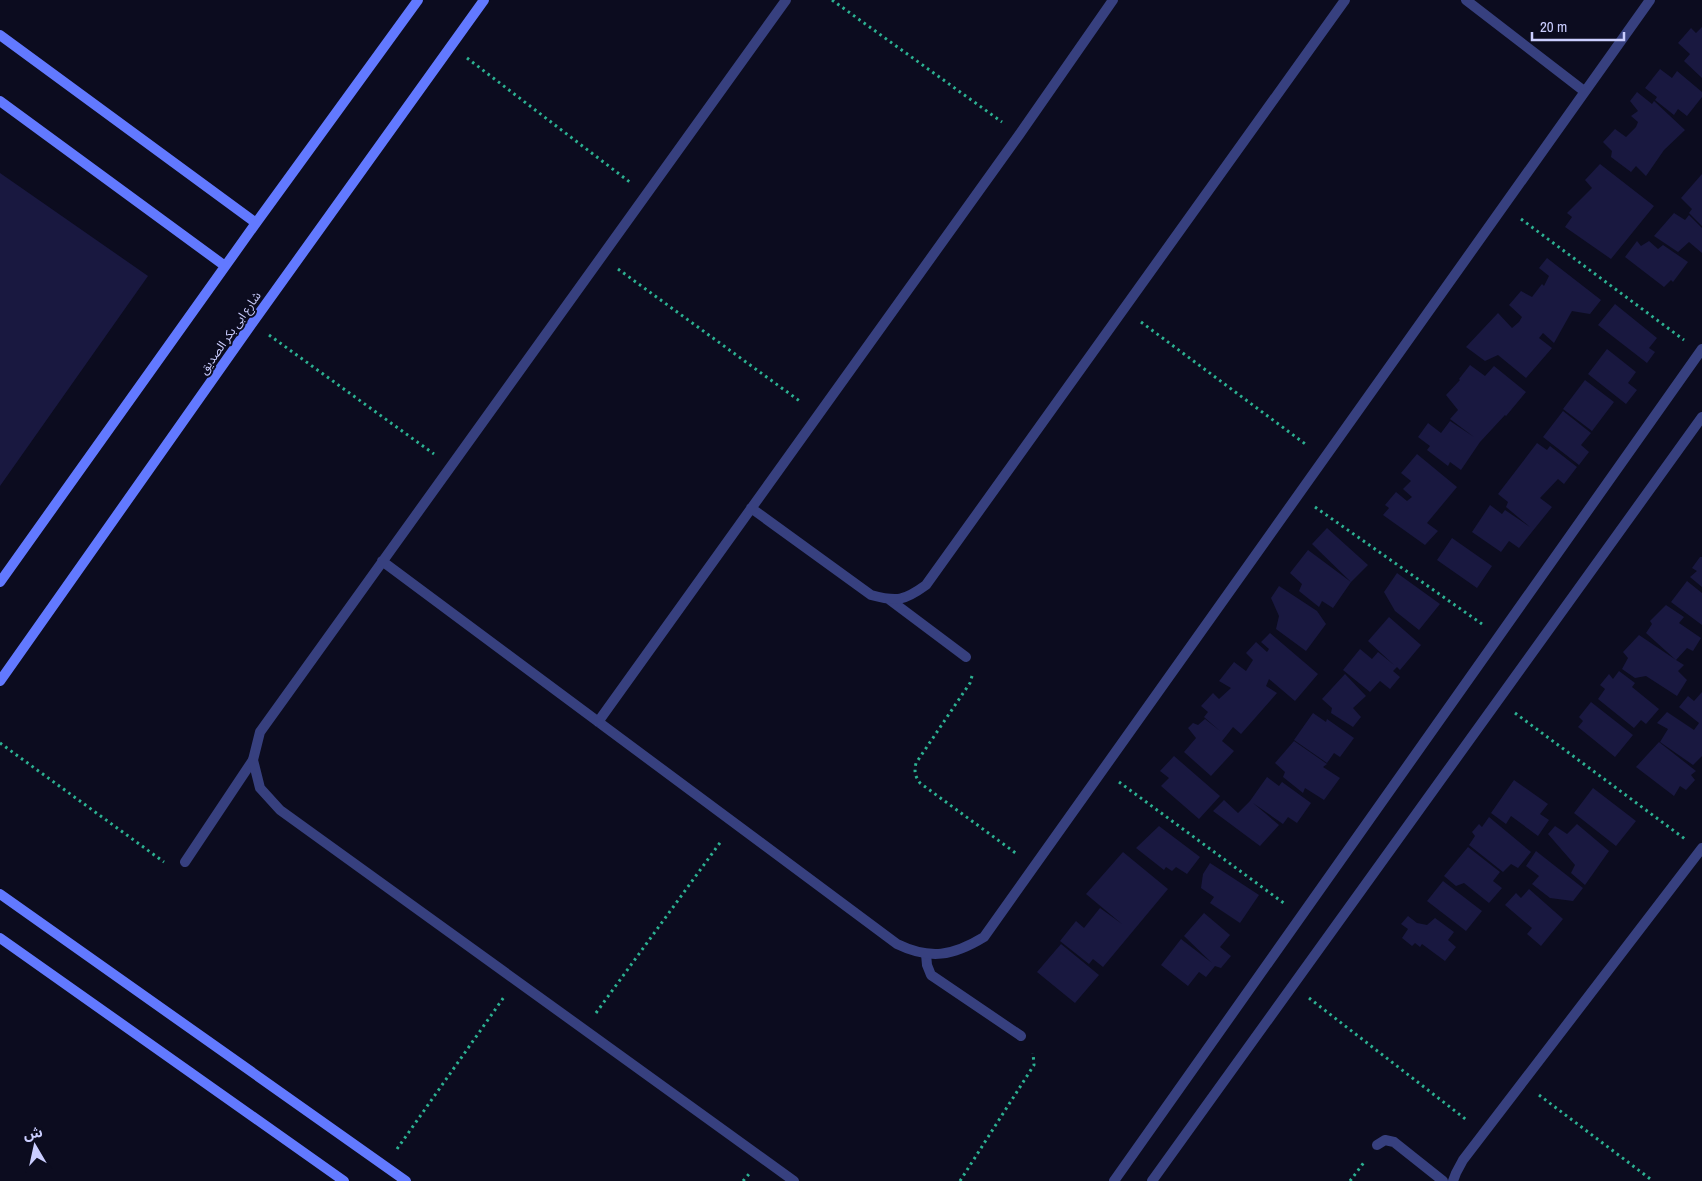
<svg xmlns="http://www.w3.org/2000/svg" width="1702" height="1181" font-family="'Archivo Narrow','Noto Sans Arabic',sans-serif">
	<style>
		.building { fill: #191840 }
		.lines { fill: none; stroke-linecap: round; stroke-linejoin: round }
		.path { stroke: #2cb192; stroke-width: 3; stroke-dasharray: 2.5 4; stroke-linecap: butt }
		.lane { stroke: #37407f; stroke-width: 10 }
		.street { stroke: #37407f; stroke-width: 10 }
		.secondary { stroke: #6279ff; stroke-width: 10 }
		.labels { text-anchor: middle; stroke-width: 4; stroke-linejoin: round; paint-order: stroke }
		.street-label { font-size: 12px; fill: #cbceff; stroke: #0c0c1f }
	</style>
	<rect width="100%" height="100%" fill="#0c0c1f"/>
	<path class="building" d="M1702,27V78L1684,61L1690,54L1678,43L1691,28L1696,33Z
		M1660,69L1672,78L1677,71L1702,92V97L1687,116L1678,109L1674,115L1655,100L1657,97L1645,88Z
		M1637,92L1652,104L1654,101L1685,130L1664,150L1646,176L1636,166L1631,172L1611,157L1612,151L1603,142L1615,129L1626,137L1636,127L1638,122L1631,116L1638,111L1630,101Z
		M1600,164L1654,206L1611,259L1565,227L1572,217L1567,213L1592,188L1585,180Z
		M0,173L148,276L0,486Z
		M1702,174V226L1689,213L1692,209L1681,198Z
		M1674,213L1685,220L1689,215L1702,228V253L1689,242L1678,252L1654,236Z
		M1637,241L1641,246L1649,241L1658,249L1663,245L1688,262L1673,282L1671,280L1664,287L1625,257Z
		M1547,258L1601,300L1590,314L1572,311L1554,343L1543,333L1539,338L1552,348L1526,378L1498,355L1485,361L1466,347L1498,313L1512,328L1519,322L1522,317L1509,305L1521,291L1532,297L1542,284L1544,286L1549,276L1539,268Z
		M1615,304L1657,338L1649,348L1655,352L1647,363L1598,325Z
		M1607,349L1636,372L1628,383L1637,390L1626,404L1588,374Z
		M1470,365L1485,376L1494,366L1526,392L1506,416L1505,415L1480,442L1461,470L1450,462L1448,466L1427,450L1430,446L1418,437L1428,423L1441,433L1450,421L1474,437L1450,419L1458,410L1446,395L1460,380L1459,379Z
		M1585,380L1614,402L1592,431L1563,409Z
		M1563,411L1591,433L1581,445L1589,452L1579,465L1543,437Z
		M1537,443L1547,450L1550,446L1577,467L1564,484L1558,479L1540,498L1552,507L1519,548L1509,541L1501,552L1472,532L1490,505L1502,514L1505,510L1530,527L1506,507L1508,502L1498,494Z
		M1417,454L1457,487L1427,523L1438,531L1425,545L1383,515L1389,508L1385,505L1396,492L1407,501L1412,497L1403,489L1411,481L1401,473Z
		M1327,528L1368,565L1351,582L1333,608L1322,601L1319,607L1299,591L1302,584L1290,573L1308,550L1351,582L1312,544Z
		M1452,538L1492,566L1477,588L1437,560Z
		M1700,557H1702V587L1690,577L1697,571L1692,568Z
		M1397,573L1440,604L1419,630L1395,611L1384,592Z
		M1687,581L1702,593V625L1671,602Z
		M1279,586L1317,611L1326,624L1306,651L1276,629L1279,616L1271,598Z
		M1666,605L1684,617L1679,623L1701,638L1693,651L1687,648L1676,660L1684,665L1678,671L1687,680L1677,696L1646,676L1635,678L1622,669L1628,658L1623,652L1639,635L1676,660L1646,633L1652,624L1650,621Z
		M1389,617L1421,645L1400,670L1397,667L1393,671L1400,677L1390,689L1380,681L1370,692L1343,670L1360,649L1372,659L1378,652L1394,665L1368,641Z
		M1270,633L1318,674L1295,701L1269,679L1266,686L1277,693L1241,734L1233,727L1226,736L1222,741L1234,751L1211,776L1184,752L1196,738L1188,728L1193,723L1198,725L1205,719L1220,731L1204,717L1208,712L1201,706L1213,693L1219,699L1231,688L1219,681L1234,662L1246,671L1253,660L1246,653L1256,642L1267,652L1269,649L1261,642Z
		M1619,671L1635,683L1632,687L1659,709L1646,724L1641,720L1634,728L1598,699L1605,689L1600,685L1609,674L1613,679Z
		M1345,674L1366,696L1353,708L1361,717L1353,727L1331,713L1332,708L1322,699Z
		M1702,692V756L1693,765L1660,742L1668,729L1657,723L1667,712L1694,730L1699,723L1679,707L1688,696L1694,701Z
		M1591,702L1633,735L1615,757L1578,727L1583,721L1579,717Z
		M1313,713L1326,722L1327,719L1354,738L1340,757L1334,753L1327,763L1294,740Z
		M1294,741L1327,764L1323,767L1340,778L1324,800L1305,788L1303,793L1283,777L1285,772L1275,763Z
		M1659,742L1696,771L1691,775L1695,780L1686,790L1680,786L1674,796L1636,767Z
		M1174,756L1220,796L1199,819L1161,786L1169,778L1160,771Z
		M1267,777L1279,786L1282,782L1311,803L1297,823L1288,817L1283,824L1253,803L1279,825L1260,846L1213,811L1224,800L1238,813L1250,801Z
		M1514,780L1548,804L1540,814L1549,820L1538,836L1511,816L1506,824L1491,813Z
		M1593,788L1636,821L1616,846L1574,813Z
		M1489,817L1531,852L1518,868L1511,864L1503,872L1469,845L1475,836L1472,832L1479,824L1482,827Z
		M1577,824L1609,851L1585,885L1571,873L1575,865L1548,834L1555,826L1567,834Z
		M1159,826L1200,857L1187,874L1176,867L1172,871L1166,867L1164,870L1136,848Z
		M1468,847L1500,872L1493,881L1502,888L1489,903L1464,883L1456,886L1444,876Z
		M1536,851L1583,888L1573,901L1550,898L1532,884L1539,876L1526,866Z
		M1123,852L1168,889L1103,967L1093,959L1089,964L1060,941L1076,921L1084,928L1100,908L1122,924L1086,894Z
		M1210,863L1259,895L1240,923L1210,903L1214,897L1201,888L1203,874Z
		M1443,881L1482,911L1466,931L1427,901Z
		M1529,889L1563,919L1541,946L1527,934L1532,928L1505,905L1516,893L1521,898Z
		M1204,913L1230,935L1220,947L1231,956L1221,968L1215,966L1206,977L1199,972L1188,986L1161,965L1181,939L1212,963L1184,936Z
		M1408,916L1417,923L1427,925L1435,918L1454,932L1448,940L1456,947L1445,961L1422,944L1420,947L1415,943L1412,946L1402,938L1408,929L1401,924Z
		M1061,944L1099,975L1075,1003L1037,972Z"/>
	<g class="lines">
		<path class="path" d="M832,0L1002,122
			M467,58L631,183
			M1521,219L1684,340
			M618,269L801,402
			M1141,322L1308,446
			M269,335L434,454
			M1315,507L1482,624
			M972,676L970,683L916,763C914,772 915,776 920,783L1017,854
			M1515,713L1685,839
			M0,743L164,862
			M1119,782L1285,904
			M1309,998L1468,1121
			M596,1013L722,840
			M1539,1095L1653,1181
			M397,1149L504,997
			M743,1181L749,1174
			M960,1181L1034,1065L1033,1053
			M1350,1181L1365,1161"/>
		<path class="lane" d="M890,600L966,657
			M185,862L253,760
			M926,954L927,965L931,975L1021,1036
			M1377,1145L1385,1140L1394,1142L1443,1181"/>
		<path class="street" d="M786,0L260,732L253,760L260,788L280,810L794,1181
			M1466,0L1584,91
			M751,508L871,595C897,602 904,601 926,585L1345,0
			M382,561L897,944C930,960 953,956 984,937L1650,0
			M598,722L1019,135L1113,0
			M1114,1181L1702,349
			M1152,1181L1702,417
			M1453,1181L1456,1173L1463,1160L1702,848"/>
		<path class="secondary" d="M0,35L256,223
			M0,101L225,266
			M0,582L256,223L418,0
			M0,681L253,322L484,0
			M0,894L406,1181
			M0,938L344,1181"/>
	</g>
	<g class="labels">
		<g class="street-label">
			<text transform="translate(230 333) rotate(-55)" y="4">شارع ابى بكر الصديق</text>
		</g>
	</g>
	<g transform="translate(35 1146) rotate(351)" stroke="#0c0c1f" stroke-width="4" paint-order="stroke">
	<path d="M0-4L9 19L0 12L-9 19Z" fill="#cbceff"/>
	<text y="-8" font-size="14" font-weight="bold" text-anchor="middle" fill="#cbceff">ش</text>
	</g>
	<path d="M1532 32v8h92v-8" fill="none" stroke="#cbceff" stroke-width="2.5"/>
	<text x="1540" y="32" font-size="15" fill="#cbceff" stroke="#0c0c1f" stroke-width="4" paint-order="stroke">20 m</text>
</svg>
